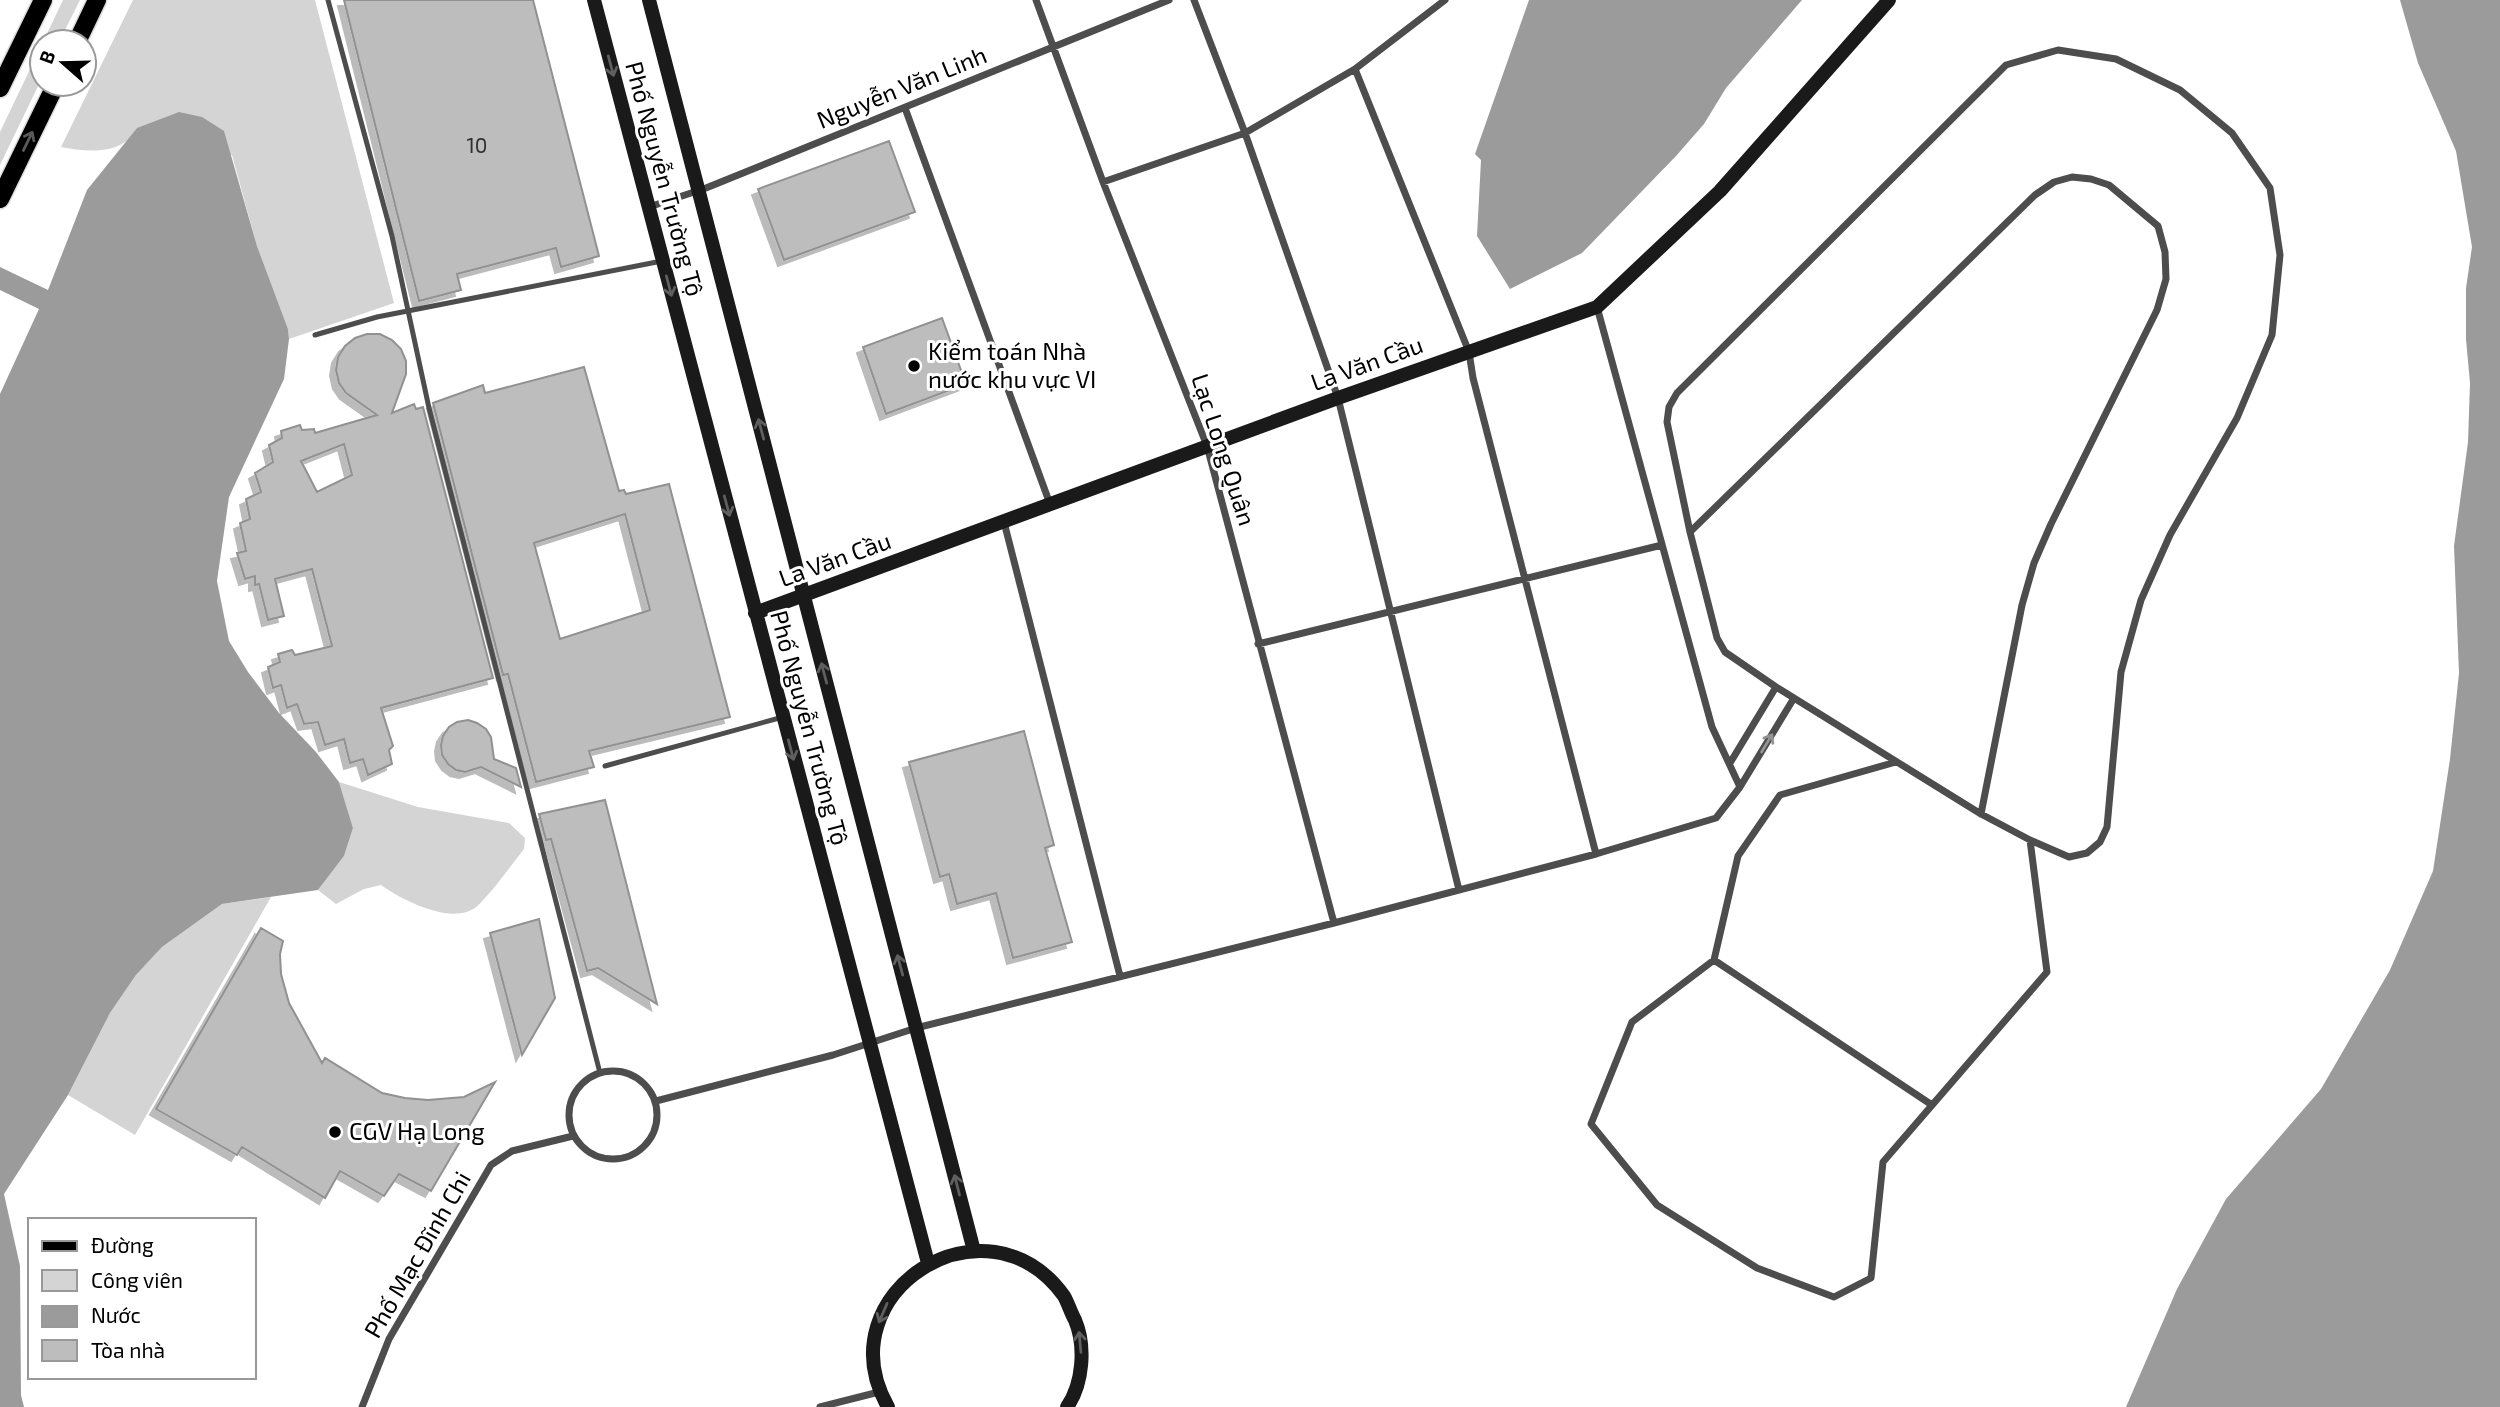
<svg xmlns="http://www.w3.org/2000/svg" width="2500" height="1407" font-family="'Exo 2',sans-serif">
	<style>
		.green { fill: #d4d4d4 }
		.water { fill: #9b9b9b }
		.building { fill: #bdbdbd; stroke: #919191; stroke-width: 2; fill-rule: evenodd; filter: url(#shadow) }
		.lines { fill: none; stroke-linecap: round; stroke-linejoin: round }
		.primary-casing { stroke: #dbdbdb; stroke-width: 21 }
		.lane { stroke: #4d4d4d; stroke-width: 5 }
		.street { stroke: #4d4d4d; stroke-width: 7 }
		.secondary { stroke: #1a1a1a; stroke-width: 14 }
		.primary { stroke: #000; stroke-width: 18 }
		.oneway { stroke: #5f5f5f }
		.oneway2 { stroke: #595959 }
		.oneway3 { stroke: #949494 }
		.poi-dot { fill: #000; stroke: #fff; stroke-width: 2.5 }
		.labels { text-anchor: middle; stroke-width: 6; stroke-linejoin: round; paint-order: stroke }
		.number-label { font-size: 21px; fill: #2f2f2f }
		.street-label { font-size: 24px; fill: #000; stroke: #fff }
		.poi-label { font-size: 24px; fill: #000; stroke: #fff; text-anchor: start }
	</style>
	<defs>
		<filter id="shadow"><feDropShadow dx="-6" dy="6" stdDeviation="0" flood-color="#0004"/></filter>
	</defs>
	<rect width="100%" height="100%" fill="#fff"/>
	<path class="green" d="M63,0H80L59,42H43Z
		M133,0H315L394,303L289,339L288,329L257,246L232,155L137,128C134,132 130,139 125,142C108,154 81,151 61,147Z
		M42,44V78L0,165V132Z
		M339,782L418,807L509,823L525,838L524,849C512,864 490,895 476,907C452,926 402,900 381,885L364,889L336,904L318,890L344,856L353,828Z
		M271,897L135,1135L68,1095L110,1013L136,975L162,947L222,904Z"/>
	<path class="water" d="M1529,0H1802L1726,88L1704,124L1676,156L1582,253L1510,289L1477,236L1481,160L1475,154Z
		M2400,0H2500V1407H2126L2177,1289L2226,1199L2321,1089L2390,970L2433,871L2450,759L2459,673L2454,546L2468,442L2470,383L2466,339V288L2472,247L2456,151L2418,63Z
		M179,112L202,117L224,131L257,246L288,329L289,339L284,379L229,497L217,581L229,641L248,672L279,713L316,752L339,782L353,828L344,856L318,890L222,904L162,947L136,975L110,1013L68,1095L4,1194L20,1266L21,1395L24,1407H0V394L39,309L0,290V267L48,290L87,190L137,128Z"/>
	<path class="building" d="M344,0H533L599,256L561,267L556,248L457,274L461,290L419,301Z
		M889,141L915,212L784,260L758,189Z
		M942,318L966,384L886,414L863,347Z
		M367,334H380L392,340L401,349L406,361V374L392,413L414,404L416,409L423,407L493,678L381,708L393,746L389,750L392,764L368,775L363,759L350,763L344,739L325,745L318,722L304,724L297,704L287,708L281,685L273,688L268,667L280,662L278,654L292,650L295,655L332,646L312,569L275,579L284,616L268,620L259,584L255,585V576L245,579L237,553L246,551L240,523L250,519L246,499L261,492L255,473L273,462L269,445L282,438L281,431L300,425L302,430L314,429L315,433L377,415L346,393L339,383L336,370L338,357L345,346L355,338ZM344,444L352,475L317,492L301,461Z
		M584,367L619,491L624,490L626,494L669,484L730,717L589,751L594,767L536,782L508,674L503,675L433,403L483,385L485,393ZM625,514L650,610L560,639L534,543Z
		M468,720L477,723L486,729L491,737L494,759L516,768L521,787L481,767L465,772L456,770L448,764L442,755L441,745L443,736L449,727L457,722Z
		M1024,731L1054,845L1045,848L1072,942L1013,958L996,893L957,904L949,874L940,877L909,762Z
		M605,800L657,1004L598,968L587,971L551,839L546,840L539,814Z
		M539,919L555,998L522,1055L490,933Z
		M261,928L283,941L280,954L281,974L289,1003L322,1063L325,1058L382,1093L405,1098L428,1100L464,1097L495,1082L431,1191L399,1174L384,1196L340,1171L325,1198L242,1147L237,1155L156,1109Z"/>
	<g class="lines">
		<defs>
			<path id="primary" d="M77,42L97,0
				M0,88L43,0
				M0,199L56,84"/>
		</defs>
		<use href="#primary" class="primary-casing"/>
		<path class="lane" d="M328,0L392,236L429,408L600,1073
			M315,335L377,317L662,261
			M605,766L783,717"/>
		<path class="street" d="M1036,0L1103,182L1207,446L1334,923
			M1194,0L1245,133L1338,398L1459,890
			M2058,50L2116,59L2180,90L2232,133L2270,188L2280,255L2272,335L2237,418L2170,535L2141,600L2121,672L2107,827L2100,842L2087,853L2069,857L2030,840L1981,814L1776,687L1725,652L1717,638L1690,532L1667,422L1669,407L1677,393L2006,65Z
			M1355,69L1469,352L1473,378L1596,854
			M905,108L1050,504
			M1103,182L1245,133L1355,69L1445,0
			M649,207L706,188L1169,0
			M1004,522L1120,976
			M1690,532L2035,195L2054,182L2072,177L2091,179L2109,185L2158,226L2165,252L2166,279L2157,310L2051,524L2034,563L2022,605L1981,814
			M1258,644L1662,545
			M1896,762L1780,795L1738,856L1714,960L1632,1022L1591,1124L1657,1205L1757,1268L1834,1297L1871,1278L1883,1162L2047,972L2030,840
			M1730,763L1776,687
			M1740,787L1794,698
			M1714,960L1932,1105
			M569 1115a44 44 0 1 1 88 0a44 44 0 1 1-88 0Z
			M656,1101L833,1055L916,1028L1334,923L1596,854L1716,818L1740,787L1712,727L1597,307
			M362,1407L389,1339L491,1165L512,1151L573,1136
			M820,1407L879,1392"/>
		<path class="secondary" d="M594,0L928,1263
			M649,0L974,1251
			M755,613L1338,398L1597,307L1720,191L1889,0
			M888,1407C823,1292 987,1189 1064,1296C1068,1303 1071,1313 1075,1320C1086,1346 1083,1384 1067,1407"/>
		<use href="#primary" class="primary"/>
	</g>
	<defs><path id="oneway-shaft" d="M-6 0H5M1.5-3L5.5 0L1.5 3" fill="none" stroke-width="1.6" stroke-linecap="round" stroke-linejoin="round" transform="scale(1.75)"/></defs>
	<g class="oneway">
		<use href="#oneway-shaft" transform="translate(611 66) rotate(75)"/>
		<use href="#oneway-shaft" transform="translate(669 286) rotate(75)"/>
		<use href="#oneway-shaft" transform="translate(761 429) rotate(-105)"/>
		<use href="#oneway-shaft" transform="translate(727 506) rotate(75)"/>
		<use href="#oneway-shaft" transform="translate(824 673) rotate(-105)"/>
		<use href="#oneway-shaft" transform="translate(791 750) rotate(75)"/>
		<use href="#oneway-shaft" transform="translate(900 965) rotate(-105)"/>
		<use href="#oneway-shaft" transform="translate(957 1185) rotate(-104)"/>
		<use href="#oneway-shaft" transform="translate(883 1313) rotate(113)"/>
		<use href="#oneway-shaft" transform="translate(1080 1342) rotate(-95)"/>
	</g>
	<use class="oneway2" href="#oneway-shaft" transform="translate(28 141) rotate(-64)"/>
	<use class="oneway3" href="#oneway-shaft" transform="translate(1767 743) rotate(-59)"/>
	<g class="poi-dot">
		<circle cx="914" cy="366" r="7"/>
		<circle cx="335" cy="1132" r="7"/>
	</g>
	<g class="labels">
		<g class="number-label">
			<text x="477" y="153">10</text>
		</g>
		<g class="street-label">
			<text transform="translate(902 88) rotate(-22)" y="8">Nguyễn Văn Linh</text>
			<text transform="translate(664 179) rotate(75)" y="8">Phố Nguyễn Trường Tộ</text>
			<text transform="translate(1367 364) rotate(-20)" y="8">La Văn Cầu</text>
			<text transform="translate(1223 450) rotate(72)" y="8">Lạc Long Quân</text>
			<text transform="translate(835 560) rotate(-20)" y="8">La Văn Cầu</text>
			<text transform="translate(809 728) rotate(75)" y="8">Phố Nguyễn Trường Tộ</text>
			<text transform="translate(418 1255) rotate(-60)" y="8">Phố Mạc Đĩnh Chi</text>
		</g>
		<g class="poi-label">
			<text x="928" y="360">Kiểm toán Nhà<tspan x="928" dy="28">nước khu vực VI</tspan></text>
			<text x="349" y="1140">CGV Hạ Long</text>
		</g>
	</g>
	<rect x="28" y="1218" width="228" height="161" fill="#ffffff" stroke="#999999" stroke-width="2"/>
	<rect x="42" y="1241" width="35" height="10" fill="#000000" stroke="#999999" stroke-width="2"/>
	<text x="91" y="1253" font-size="21" fill="#000000">Đường</text>
	<rect x="42" y="1270" width="35" height="21" fill="#d4d4d4" stroke="#999999" stroke-width="2"/>
	<text x="91" y="1288" font-size="21" fill="#000000">Công viên</text>
	<rect x="42" y="1306" width="35" height="21" fill="#9b9b9b" stroke="#999999" stroke-width="2"/>
	<text x="91" y="1323" font-size="21" fill="#000000">Nước</text>
	<rect x="42" y="1340" width="35" height="21" fill="#bdbdbd" stroke="#999999" stroke-width="2"/>
	<text x="91" y="1358" font-size="21" fill="#000000">Tòa nhà</text>
	<g transform="translate(63 63) rotate(290)"><circle r="33" fill="#ffffff" stroke="#999999" stroke-width="2"/>
	<path d="M0-5L12 26L0 18L-12 26Z" fill="#000000"/>
	<text y="-10" font-size="19" font-weight="bold" text-anchor="middle" fill="#000000">B</text>
	</g>
</svg>
